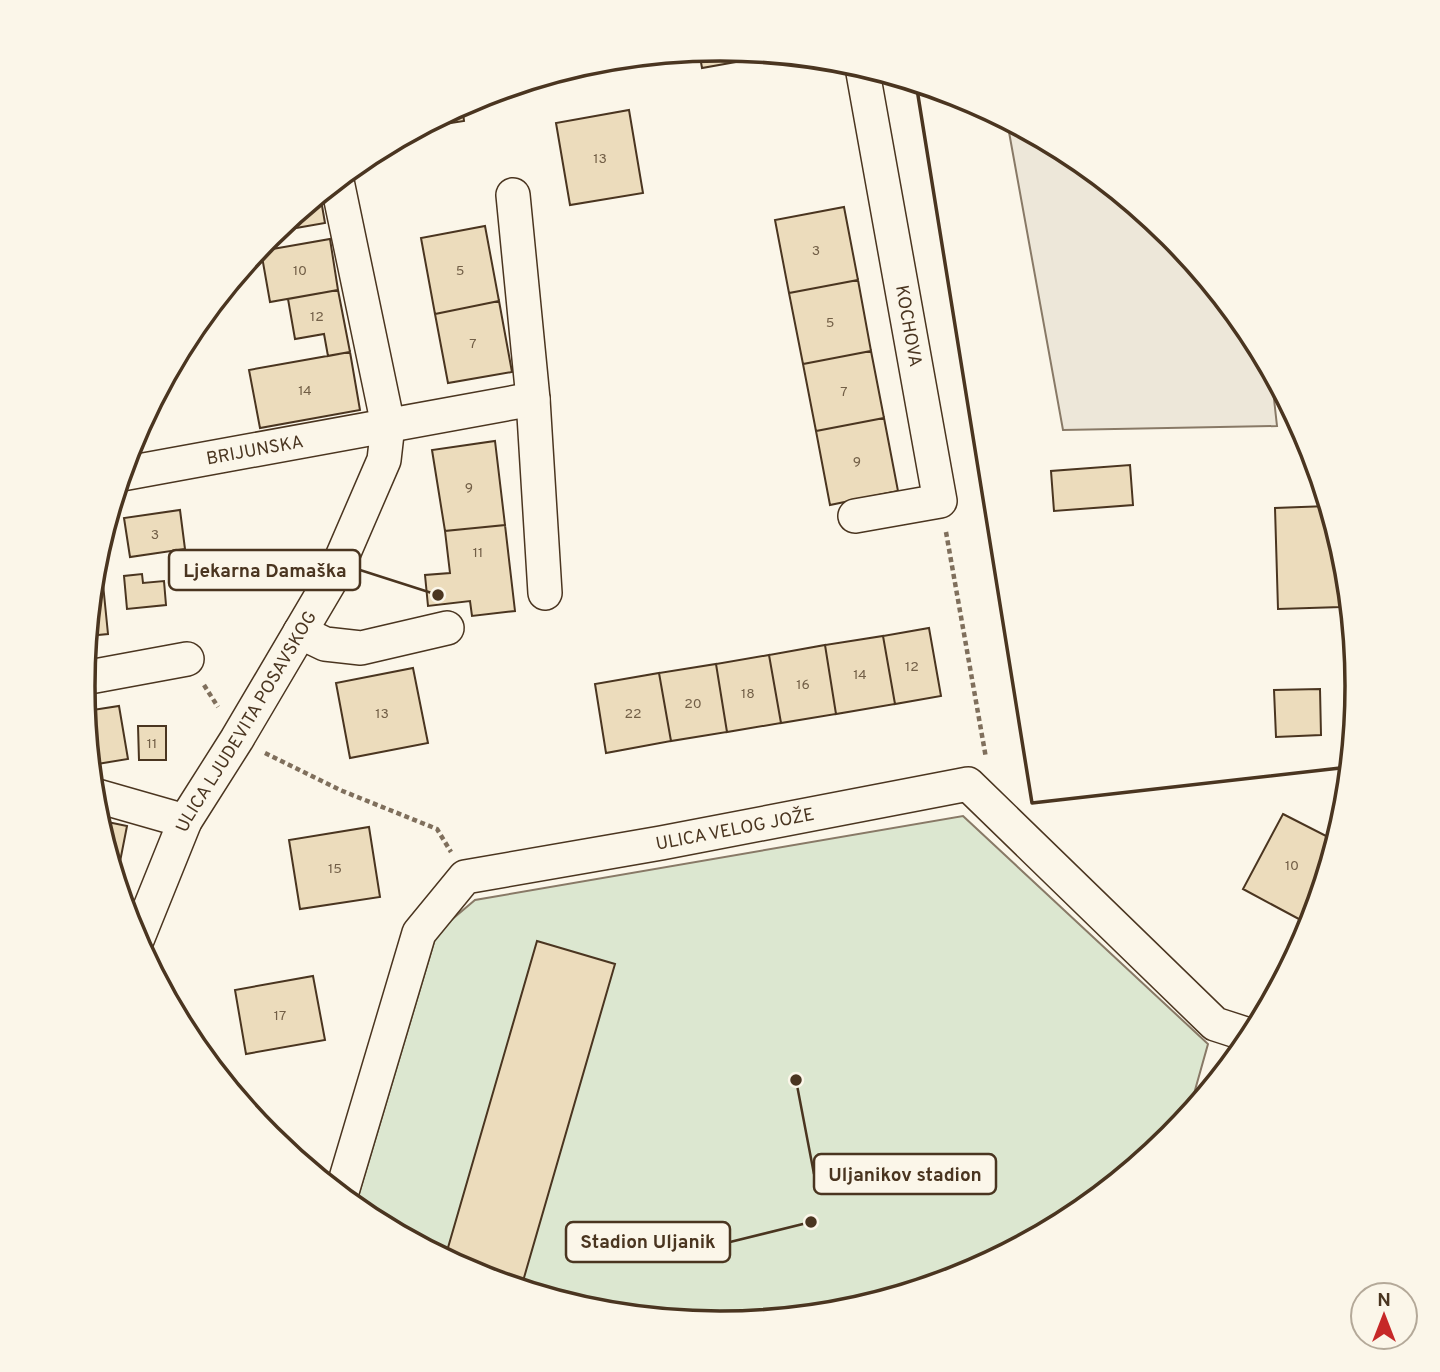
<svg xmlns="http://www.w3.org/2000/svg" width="1440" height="1372" font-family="Overpass,sans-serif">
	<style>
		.green { fill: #dce7d0; stroke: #887966; stroke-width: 2 }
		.parking { fill: #ede7d9; stroke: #887966; stroke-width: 2 }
		.building { fill: #ecdcbc; stroke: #4a3520; stroke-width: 2 }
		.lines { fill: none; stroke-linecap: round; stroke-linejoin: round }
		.minor-casing { stroke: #4a3520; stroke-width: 36 }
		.path { stroke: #7f6f5c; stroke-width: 4.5; stroke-dasharray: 5 3.5; stroke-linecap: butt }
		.minor { stroke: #fbf6e9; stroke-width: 33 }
		.wall { stroke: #4a3520; stroke-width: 3.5 }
		.labels { text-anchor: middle; stroke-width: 5; stroke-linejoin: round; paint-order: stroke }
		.number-label { font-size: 14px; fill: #725f47 }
		.street-label { font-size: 18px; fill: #4a3520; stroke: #fbf6e9 }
		.rim { fill: none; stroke: #4a3520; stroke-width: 3.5 }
		.leader { fill: none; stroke: #4a3520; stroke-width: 2.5 }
		.callout-dot { fill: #4a3520; stroke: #fbf6e9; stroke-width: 2.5 }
		.callout { fill: #fbf6e9; stroke: #4a3520; stroke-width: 2.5 }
		.callout-label { font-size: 19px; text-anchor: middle; font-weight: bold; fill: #4a3520 }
	</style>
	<rect width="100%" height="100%" fill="#fbf6e9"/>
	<path class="green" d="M963,816L1208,1044L1188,1115L1170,1137L1074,1216L963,1275L844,1311L720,1323L595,1311L476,1274L366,1215L355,1207L437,932L475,900Z"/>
	<path class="parking" d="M1007,121L1074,157L1171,236L1250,332L1271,372L1277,426L1063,430Z"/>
	<path class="building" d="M720,49L776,55L702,68L699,51Z
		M462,105L464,121L419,128Z
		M629,110L643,193L570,205L556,123Z
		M320,194L325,223L273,232Z
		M844,207L858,280L789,293L775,220Z
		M485,226L499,301L435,314L421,238Z
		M330,239L338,290L270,302L261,251Z
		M858,280L871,351L803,364L789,293Z
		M338,290L350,352L328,356L324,334L295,339L288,299Z
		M499,301L512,372L448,383L435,314Z
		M871,351L884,418L816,431L803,364Z
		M350,352L360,410L260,428L249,370Z
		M884,418L898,491L830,505L816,431Z
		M495,441L505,525L445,531L432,450Z
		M1130,465L1133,505L1054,511L1051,471Z
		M1328,506L1338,541L1341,607L1278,609L1275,508Z
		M180,510L185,549L130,557L124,518Z
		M505,525L515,611L472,616L470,601L428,606L425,575L450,573L445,531Z
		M100,554L108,634L88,636L95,561L97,555Z
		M142,574L143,583L164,581L166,605L127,609L124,576Z
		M929,628L941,696L895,704L883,636Z
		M883,636L895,704L836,714L825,645Z
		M825,645L836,714L781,723L769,655Z
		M769,655L781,723L727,732L716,664Z
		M716,664L727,732L671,741L659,673Z
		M413,668L428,743L350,758L336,683Z
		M659,673L671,741L606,753L595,684Z
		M1320,689L1321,735L1276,737L1274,690Z
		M119,706L128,759L91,765L86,711Z
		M138,726H166V760H139Z
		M1283,814L1336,841L1310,925L1243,889Z
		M98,820L127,826L117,877L115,876Z
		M369,827L380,897L300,909L289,840Z
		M537,941L615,964L521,1288L476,1274L445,1258Z
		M313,976L325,1040L246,1054L235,990Z"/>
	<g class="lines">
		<defs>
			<g id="minor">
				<path d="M513,195L533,399L545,593"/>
				<path id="s1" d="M122,474L533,399"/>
				<path d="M855,516L940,501L862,67"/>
				<path d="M300,632L325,644L361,648L447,628"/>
				<path d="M84,678L187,659"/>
				<path d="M94,795L185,821"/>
				<path id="s2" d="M137,940L185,821L237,739L336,571L384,460L388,425L337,181"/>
				<path id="s3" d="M341,1195L419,933L465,877L661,843L968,784L1215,1024L1252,1036"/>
			</g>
		</defs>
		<use href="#minor" class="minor-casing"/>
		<path class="path" d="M946,532L986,758
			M204,685L218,707
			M265,753L340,790L437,829L451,852"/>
		<use href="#minor" class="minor"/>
		<path class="wall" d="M916,83L1032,803L1349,767"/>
	</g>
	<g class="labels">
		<g class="number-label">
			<text x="600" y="163">13</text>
			<text x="816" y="255">3</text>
			<text x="300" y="275">10</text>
			<text x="460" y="275">5</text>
			<text x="317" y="321">12</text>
			<text x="830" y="327">5</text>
			<text x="473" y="348">7</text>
			<text x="305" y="395">14</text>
			<text x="844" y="396">7</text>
			<text x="857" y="466">9</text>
			<text x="469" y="492">9</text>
			<text x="155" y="539">3</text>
			<text x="478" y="557">11</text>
			<text x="912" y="671">12</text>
			<text x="860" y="679">14</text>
			<text x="803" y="689">16</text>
			<text x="748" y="698">18</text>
			<text x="693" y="708">20</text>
			<text x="382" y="718">13</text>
			<text x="633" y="718">22</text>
			<text x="152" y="748">11</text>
			<text x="1292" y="870">10</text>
			<text x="335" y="873">15</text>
			<text x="280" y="1020">17</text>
		</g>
		<g class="street-label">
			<text transform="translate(909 326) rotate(80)" y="6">KOCHOVA</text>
			<text dy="6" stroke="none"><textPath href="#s1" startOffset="135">BRIJUNSKA</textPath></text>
			<text dy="6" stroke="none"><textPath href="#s2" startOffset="245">ULICA LJUDEVITA POSAVSKOG</textPath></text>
			<text dy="6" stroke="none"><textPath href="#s3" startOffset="620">ULICA VELOG JOŽE</textPath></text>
		</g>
	</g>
	<path d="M0 0H1440V1372H0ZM95 686a625 625 0 1 1 1250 0a625 625 0 1 1-1250 0Z" fill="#fbf6e9" fill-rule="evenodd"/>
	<path class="rim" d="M95 686a625 625 0 1 1 1250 0a625 625 0 1 1-1250 0Z"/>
	<path class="leader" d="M438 595L360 570M796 1080L814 1174M811 1222L730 1242"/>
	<g class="callout-dot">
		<circle cx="438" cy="595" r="7"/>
		<circle cx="796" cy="1080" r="7"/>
		<circle cx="811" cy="1222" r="7"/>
	</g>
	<g class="callout">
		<rect x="169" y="550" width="191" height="40" rx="7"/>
		<rect x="814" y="1154" width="182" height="40" rx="7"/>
		<rect x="566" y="1222" width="164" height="40" rx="7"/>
	</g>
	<g class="callout-label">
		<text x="265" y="577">Ljekarna Damaška</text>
		<text x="905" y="1181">Uljanikov stadion</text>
		<text x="648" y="1248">Stadion Uljanik</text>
	</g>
	<g transform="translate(1384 1316)"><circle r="33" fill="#fbf6e9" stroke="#b4a999" stroke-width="2"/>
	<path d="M0-5L12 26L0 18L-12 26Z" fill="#c62828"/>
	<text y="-10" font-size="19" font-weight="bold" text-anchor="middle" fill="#4a3520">N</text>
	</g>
</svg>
